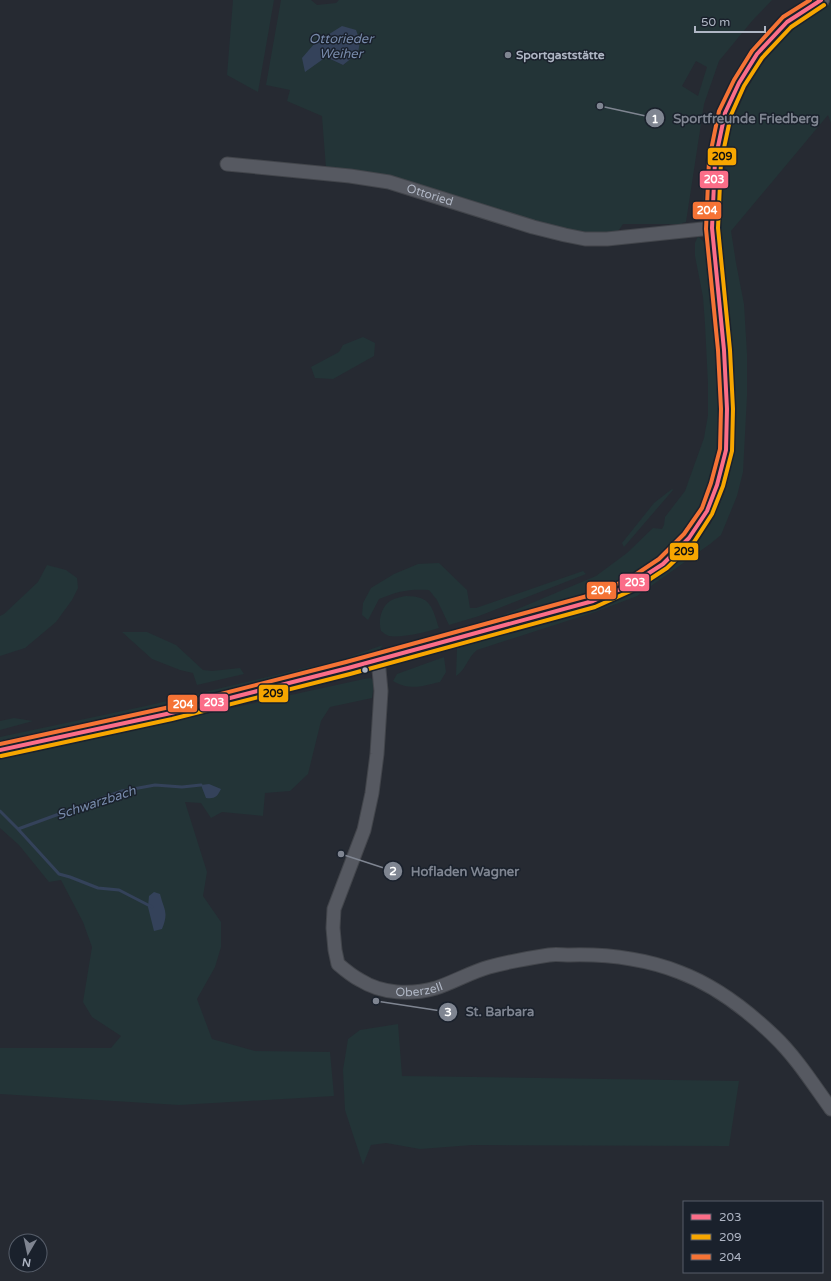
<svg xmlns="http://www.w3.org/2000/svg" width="831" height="1281" font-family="'Varela Round',sans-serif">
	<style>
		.green { fill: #233437; fill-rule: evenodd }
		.water { fill: #34425a }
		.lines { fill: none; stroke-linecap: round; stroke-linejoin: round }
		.stream { stroke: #34425a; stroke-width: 3 }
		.minor-casing { stroke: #42454b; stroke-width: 15 }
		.major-casing { stroke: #43474f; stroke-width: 18 }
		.minor { stroke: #565961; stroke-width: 13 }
		.major { stroke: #585c62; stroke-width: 16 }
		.bus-1-casing { stroke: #1a212c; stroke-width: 7 }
		.bus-2-casing { stroke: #1a212c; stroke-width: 7 }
		.bus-3-casing { stroke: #1a212c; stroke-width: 7 }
		.bus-1 { stroke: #fb6d88; stroke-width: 4 }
		.bus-2 { stroke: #f7a600; stroke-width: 4 }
		.bus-3 { stroke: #f57335; stroke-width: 4 }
		.poi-dot { fill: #7f8591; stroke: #1a212c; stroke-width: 1.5 }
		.bus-dot { fill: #afb6c4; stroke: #1a212c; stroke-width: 1.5 }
		.labels { text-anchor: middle; stroke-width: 3; stroke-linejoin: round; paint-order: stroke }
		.poi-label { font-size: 12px; font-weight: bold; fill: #afb6c4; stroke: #1a212c; text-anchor: start }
		.street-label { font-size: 12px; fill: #afb6c4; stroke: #1a212c }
		.water-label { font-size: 13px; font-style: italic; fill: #788bab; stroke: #1a212c }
		.leader { fill: none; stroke: #7f8591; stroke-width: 1.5 }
		.callout-dot { fill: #7f8591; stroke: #1a212c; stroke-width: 1.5 }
		.mark-label { font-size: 12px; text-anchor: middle; font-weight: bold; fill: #fff }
		.callout-label { font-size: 13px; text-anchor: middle; font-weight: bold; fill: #7f8591; stroke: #1a212c; stroke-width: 3; stroke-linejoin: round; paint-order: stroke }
		.line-badge { stroke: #1a212c; stroke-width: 1.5 }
		.badge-label { font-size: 11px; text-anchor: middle; font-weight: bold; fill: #fff }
		.pale-badge-label { font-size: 11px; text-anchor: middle; font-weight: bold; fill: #111 }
	</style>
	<rect width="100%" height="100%" fill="#262a32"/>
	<path class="green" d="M233,0H274L258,92L227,75Z
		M281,0H311L317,5L336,3L339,0H772L752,21L719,61L704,104L686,222L682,223V224H623C615,239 603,236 588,236L326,168L322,116L287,101L290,90L266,85ZM357,53L343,65L326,57ZM696,61L707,67L698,96L682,86Z
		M831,3V123L828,115L731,231L736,263L744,304L747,354V396L743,472L737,496L721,535L710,544L637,596L595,612L477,650C467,658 466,670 456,676L457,648L554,620L665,569L698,541L711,523L725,492L732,457L725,292L718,189L726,184C721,124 754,63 798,25C807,16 820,10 831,3Z
		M698,236L705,243L721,413L718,456L710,483L700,509L682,535L659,559L629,577L591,595L553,606L457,630L503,615L596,576L627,553L653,528L662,529L664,525L665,517L685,491L704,438L708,415V384L705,324L703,297L695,256V243Z
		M363,337L375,343L374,356L333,379L315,378L311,367L339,352L343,345Z
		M672,489L673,490L624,547L622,543L654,503Z
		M439,563L467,590L470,608H476L583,571L586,574L479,616L449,625L437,600L429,590C408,589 399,591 379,599L368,620L362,615L363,603L371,588L394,574L418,564Z
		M47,565L66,570L77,578L78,588L72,600L56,622L25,648L0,656V616L4,614L38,582Z
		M406,596C431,596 432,607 439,628C427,632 402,638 389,636C386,635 384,633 381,631C378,621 381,607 390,601C395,598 401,597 406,596Z
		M122,632H147L176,645L203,670L212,671L240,668L244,674L197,685L193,673L180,670L152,659Z
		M383,645L380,649L343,662L148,711L0,742V737L146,706L343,659Z
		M444,657L446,672L440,682C422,686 410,691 393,681L397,674Z
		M371,678L374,683L372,698L330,707L321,721L308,774L290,791L265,793L263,816L222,812L211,818L201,803L185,802L207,872L203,896L221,922V947L215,967L197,999L212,1039L255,1051L330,1052L334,1096L179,1105L0,1094V1048H111L121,1036L92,1017L83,1002L92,947L83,922L61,880L49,882L19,845L0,828V756L140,728L364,679Z
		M14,718L33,721L0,730V721Z
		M398,1024L402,1076L739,1081L729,1146L472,1145L420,1149L386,1143L371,1145L363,1165L345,1110L343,1070L348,1039L360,1030Z"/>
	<path class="water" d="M342,26L356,30L360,41L358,53L343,65L326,57L305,72L302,58L315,43Z
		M209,784L221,789C217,797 215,799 206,798L201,785Z
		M154,892L160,894C164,910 169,912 162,929L154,931L148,907L149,896Z"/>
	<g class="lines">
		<path class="stream" d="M0,811L18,829L122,791L155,785L182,787L201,785
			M18,829L59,874L70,877L98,888L119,890L152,907"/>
		<defs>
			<g id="minor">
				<path id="s1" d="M227,164L350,176L389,182L533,227L565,235L585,239H607L712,228"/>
				<path id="s2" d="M378,659L381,691L377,754L372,793L364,830L334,909L333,928L335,950L338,964C345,970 352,976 360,980C382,994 411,995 436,988C454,982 471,972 489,967C508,962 529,958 549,955C555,954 563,955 570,955C606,954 645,959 679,972C714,985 747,1010 774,1036C796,1057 813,1084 831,1109"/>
			</g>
			<path id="major" d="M0,750L171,713L348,668L553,612L593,601L632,584L663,564L689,538L707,511L717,485L726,450L727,409L724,350L712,228L713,187L715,161L725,113L739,83L757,54L787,22L821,0"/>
		</defs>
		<use href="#minor" class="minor-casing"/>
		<use href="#major" class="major-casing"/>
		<use href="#minor" class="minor"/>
		<use href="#major" class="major"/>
		<defs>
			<path id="bus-1" d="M0,750L171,713L348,668L593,601L632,584L663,564L689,538L707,511L717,485L726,450L727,409L724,350L712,228L715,161L725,113L739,83L757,54L787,22L821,0"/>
			<path id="bus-2" d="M1,756L172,719L350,674L595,607L635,589L667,568L694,542L712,514L723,486L732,451L733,409L730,350L718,228L721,162L731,115L744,86L762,58L791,27L824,5"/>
			<path id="bus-3" d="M0,744L170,707L346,662L591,595L629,579L659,559L684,534L702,508L711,483L720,449L721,409L718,350L706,229L709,160L719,111L734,80L752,51L783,17L810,0"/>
		</defs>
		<use href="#bus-1" class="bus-1-casing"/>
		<use href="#bus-2" class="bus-2-casing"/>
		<use href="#bus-3" class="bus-3-casing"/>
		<use href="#bus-1" class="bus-1"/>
		<use href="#bus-2" class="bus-2"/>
		<use href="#bus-3" class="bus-3"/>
	</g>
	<circle class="poi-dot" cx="508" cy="55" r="4"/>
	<circle class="bus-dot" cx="365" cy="670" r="3.5"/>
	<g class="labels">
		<g class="poi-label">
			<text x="516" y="59">Sportgaststätte</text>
		</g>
		<g class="street-label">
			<text dy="4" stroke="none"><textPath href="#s1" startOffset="206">Ottoried</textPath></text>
			<text dy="4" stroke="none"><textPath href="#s2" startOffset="401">Oberzell</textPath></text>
		</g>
		<g class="water-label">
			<text x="341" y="43">Ottorieder<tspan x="341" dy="15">Weiher</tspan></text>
			<text transform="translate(96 802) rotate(-18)" y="5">Schwarzbach</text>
		</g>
	</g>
	<path class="leader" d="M600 106L655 118M341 854L393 871M376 1001L448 1012"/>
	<g class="callout-dot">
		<circle cx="600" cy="106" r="4"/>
		<circle cx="341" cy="854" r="4"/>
		<circle cx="376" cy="1001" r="4"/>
		<circle cx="655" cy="118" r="10"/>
		<circle cx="393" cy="871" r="10"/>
		<circle cx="448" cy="1012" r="10"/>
	</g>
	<g class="mark-label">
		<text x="655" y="123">1</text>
		<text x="393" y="875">2</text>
		<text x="448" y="1016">3</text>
	</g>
	<g class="callout-label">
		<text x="746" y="123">Sportfreunde Friedberg</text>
		<text x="465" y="876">Hofladen Wagner</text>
		<text x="500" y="1016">St. Barbara</text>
	</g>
	<g class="line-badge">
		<rect x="707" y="147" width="30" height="19" rx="4" fill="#f7a600"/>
		<rect x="699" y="170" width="30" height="19" rx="4" fill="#fb6d88"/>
		<rect x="692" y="201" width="30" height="19" rx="4" fill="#f57335"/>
		<rect x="669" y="542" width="30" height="19" rx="4" fill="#f7a600"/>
		<rect x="619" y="573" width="31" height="19" rx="4" fill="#fb6d88"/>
		<rect x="586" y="581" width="31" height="19" rx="4" fill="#f57335"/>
		<rect x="258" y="684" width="31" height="19" rx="4" fill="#f7a600"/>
		<rect x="199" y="693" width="30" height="19" rx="4" fill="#fb6d88"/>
		<rect x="167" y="694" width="31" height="19" rx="4" fill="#f57335"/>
	</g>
	<g class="badge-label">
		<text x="714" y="183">203</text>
		<text x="707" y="214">204</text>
		<text x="635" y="586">203</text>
		<text x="601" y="594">204</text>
		<text x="214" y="706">203</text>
		<text x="183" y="708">204</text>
	</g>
	<g class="pale-badge-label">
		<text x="722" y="160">209</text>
		<text x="684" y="555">209</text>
		<text x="273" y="697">209</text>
	</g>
	<rect x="683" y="1201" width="140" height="72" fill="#1a212c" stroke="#565d69"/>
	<rect x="691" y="1214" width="20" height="6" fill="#fb6d88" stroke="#565d69"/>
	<text x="719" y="1221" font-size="12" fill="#afb6c4">203</text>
	<rect x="691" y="1234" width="20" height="6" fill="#f7a600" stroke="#565d69"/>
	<text x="719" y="1241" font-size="12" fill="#afb6c4">209</text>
	<rect x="691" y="1254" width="20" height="6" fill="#f57335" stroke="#565d69"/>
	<text x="719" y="1261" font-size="12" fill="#afb6c4">204</text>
	<g transform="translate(28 1253) rotate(189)"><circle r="19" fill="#1a212c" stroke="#565d69"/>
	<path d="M0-3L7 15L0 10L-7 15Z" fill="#7f8591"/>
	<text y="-6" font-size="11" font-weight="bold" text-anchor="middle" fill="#afb6c4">N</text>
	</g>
	<path d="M695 26v6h70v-6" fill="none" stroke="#afb6c4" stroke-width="2"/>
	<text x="701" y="26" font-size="12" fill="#afb6c4" stroke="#1a212c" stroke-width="3" paint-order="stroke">50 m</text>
</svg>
